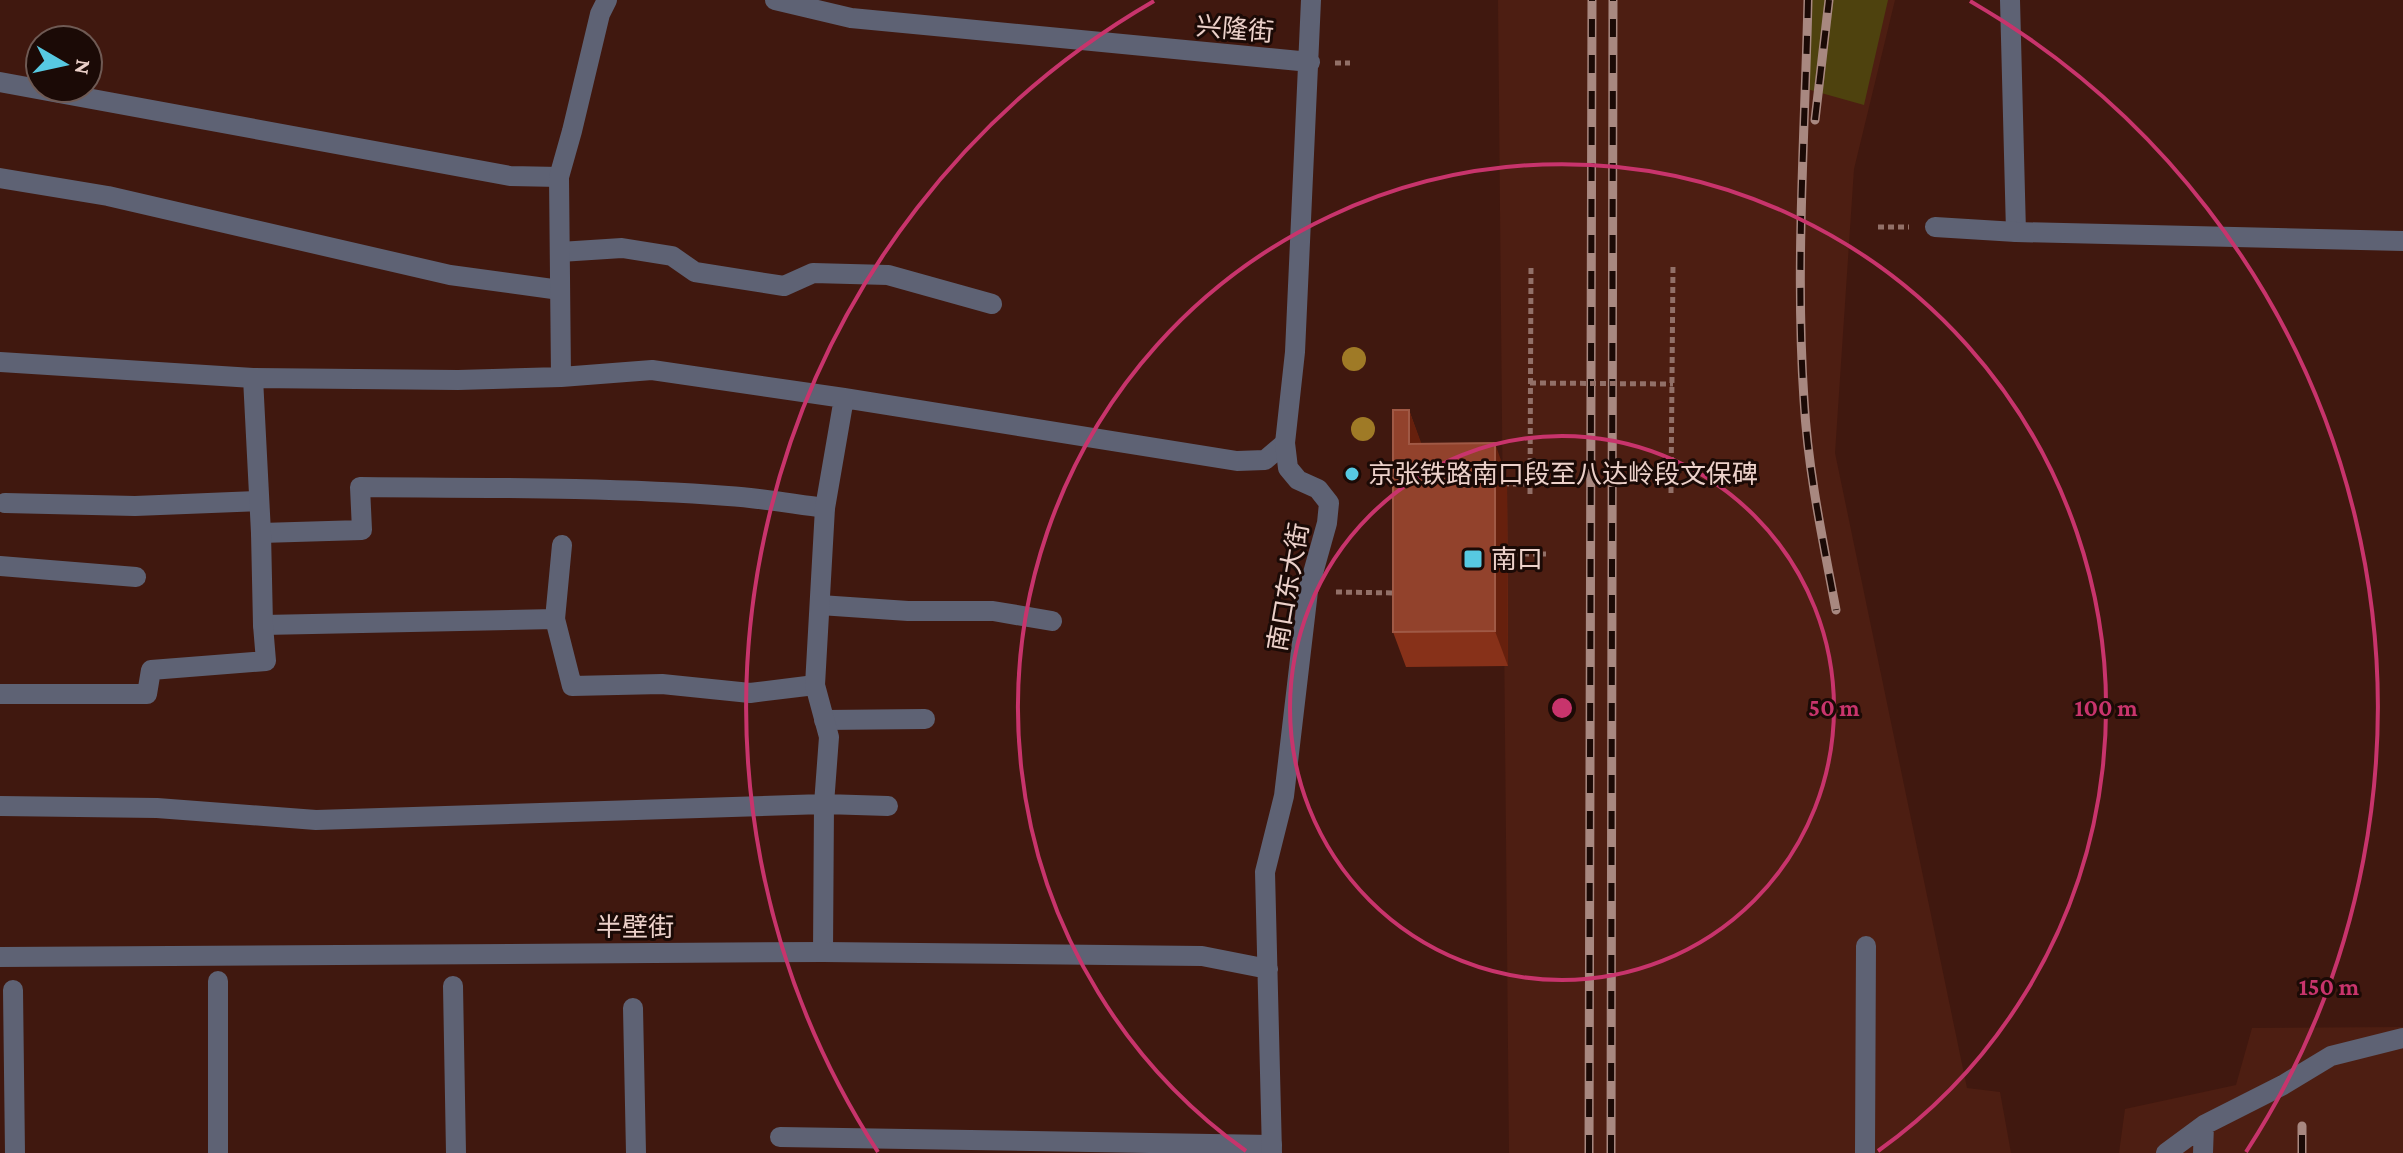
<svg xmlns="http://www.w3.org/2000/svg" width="2403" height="1153" font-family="'Crimson Pro','Noto Sans SC',serif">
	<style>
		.built { fill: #4d1e12 }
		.green { fill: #4e420e }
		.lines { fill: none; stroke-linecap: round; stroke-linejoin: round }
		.path { stroke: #927068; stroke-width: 5; stroke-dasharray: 6 4; stroke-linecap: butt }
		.service { stroke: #5e6274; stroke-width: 20 }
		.minor { stroke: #5e6274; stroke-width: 20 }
		.tertiary { stroke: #5e6274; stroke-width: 20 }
		.rail-casing { stroke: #a88880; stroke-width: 9 }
		.rail { stroke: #1b0a06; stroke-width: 6; stroke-dasharray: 18; stroke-linecap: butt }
		.path-bridge { stroke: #927068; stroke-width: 5; stroke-dasharray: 6 4; stroke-linecap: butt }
		.tree { fill: #9f7a26 }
		.wall { fill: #873119 }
		.shaded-wall { fill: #66200d }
		.building { fill: #92422c; stroke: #a05945; stroke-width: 2 }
		.ring { fill: none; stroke: #c8346c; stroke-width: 4 }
		.poi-dot { fill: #57c9e2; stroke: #1b0a06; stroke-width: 3 }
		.labels { text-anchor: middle; stroke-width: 6; stroke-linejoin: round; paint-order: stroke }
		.street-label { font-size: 26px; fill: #ecd1ca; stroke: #1b0a06 }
		.poi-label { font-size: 26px; fill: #ecd1ca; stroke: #1b0a06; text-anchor: start }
		.centre { fill: #c8346c; stroke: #1b0a06; stroke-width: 4 }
		.ring-label { font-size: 24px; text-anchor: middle; font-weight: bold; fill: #c8346c; stroke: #1b0a06; stroke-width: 6; stroke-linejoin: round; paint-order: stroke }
	</style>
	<rect width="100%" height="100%" fill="#40180f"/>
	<path class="built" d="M1498,0H1895L1854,169L1835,453L1967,1088L2000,1092L2011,1153H1509Z
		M2403,1027V1153H2119L2125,1109L2236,1085L2252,1028Z"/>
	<path class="green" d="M1812,0H1888L1864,105L1807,89Z"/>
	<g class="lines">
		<path class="path" d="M1335,63H1350
			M1878,227H1909
			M1503,484H1546
			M1671,493L1673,265
			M1503,554H1546
			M1336,592L1398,593"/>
		<path class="service" d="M0,82L510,176L559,177
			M0,178L108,196L450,275L560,290
			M560,252L622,248L672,256L695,272L784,286L813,273L888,275L992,304
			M5,503L135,506L259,501
			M261,533L362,530L360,487C482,488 606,487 728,496C760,498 793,504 825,508
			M562,545L555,619L572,686L662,684L750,693L815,685
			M0,566L136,577
			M820,605L908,611H993L1052,621
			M263,625L555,619
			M824,720L925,719
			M780,1137L1272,1145
			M1865,1153L1866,946
			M2166,1153L2204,1125L2283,1085L2331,1056L2403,1038
			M2203,1153L2204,1125"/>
		<path class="minor" d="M2010,0L2016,232
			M0,362L253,378L458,380L561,377L652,370L844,398L1237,461L1265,460L1285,443
			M561,377L559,177L572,131L600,14L607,0
			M0,694H147L151,670L266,661L263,625L261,533L253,378
			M0,806L157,808L316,820L824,804L888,806
			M823,952L824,804L829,737L815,685L825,508L844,398
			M218,981V1153
			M453,986L456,1153
			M13,990L15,1153
			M633,1008L636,1153"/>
		<path class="tertiary" d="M775,0L851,18L1310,62
			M1935,227L2016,232L2403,241
			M0,957L823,952L1202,956L1268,969
			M1272,1153L1265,872L1284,796L1308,591L1327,523L1329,503L1318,489L1298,480L1288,468L1285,443L1295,352L1311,0"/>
		<defs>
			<path id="rail" d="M1808,0C1805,133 1795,267 1804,400C1808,471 1823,541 1836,610
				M1815,120L1829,0
				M1589,1153L1592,0
				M1611,1153L1613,0
				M2302,1153V1126"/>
		</defs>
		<use href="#rail" class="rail-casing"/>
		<use href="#rail" class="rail"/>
		<path class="path-bridge" d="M1530,383L1673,384
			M1530,494L1531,265"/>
	</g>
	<g class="tree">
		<circle cx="1354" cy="359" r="12"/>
		<circle cx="1363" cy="429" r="12"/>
	</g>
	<path class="wall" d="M1409,410L1421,444L1507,478L1508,666L1406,667L1393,632Z"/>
	<path class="shaded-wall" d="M1409,410L1422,445L1409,444Z
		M1495,443L1507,478L1508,666L1495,631Z"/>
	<path class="building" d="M1393,410H1409V444L1495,443V631L1393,632Z"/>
	<g class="ring">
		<circle cx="1562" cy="708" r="272"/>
		<path d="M1246 1151A544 544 0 1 1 1878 1151"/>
		<path d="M878 1152A816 816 0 0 1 1154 1M1970 1A816 816 0 0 1 2246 1152"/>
	</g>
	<g class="poi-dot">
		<circle cx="1352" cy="474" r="8"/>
		<rect x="1463" y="549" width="20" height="20" rx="4"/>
	</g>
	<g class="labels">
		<g class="street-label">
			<text transform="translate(1235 29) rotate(5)" y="9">兴隆街</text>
			<text transform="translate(1288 587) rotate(-80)" y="9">南口东大街</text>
			<text x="635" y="936">半壁街</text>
		</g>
		<g class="poi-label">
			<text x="1368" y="483">京张铁路南口段至八达岭段文保碑</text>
			<text x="1491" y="568">南口</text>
		</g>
	</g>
	<circle cx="1562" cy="708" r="12" class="centre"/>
	<g class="ring-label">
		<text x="1834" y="716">50 m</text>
		<text x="2106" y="716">100 m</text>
		<text x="2329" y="995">150 m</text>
	</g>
	<g transform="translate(64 64) rotate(99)"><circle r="38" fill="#1b0a06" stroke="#6f5a54" stroke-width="2"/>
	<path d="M0-6L14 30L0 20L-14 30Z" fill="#57c9e2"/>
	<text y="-12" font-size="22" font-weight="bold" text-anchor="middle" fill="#ecd1ca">N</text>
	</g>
</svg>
